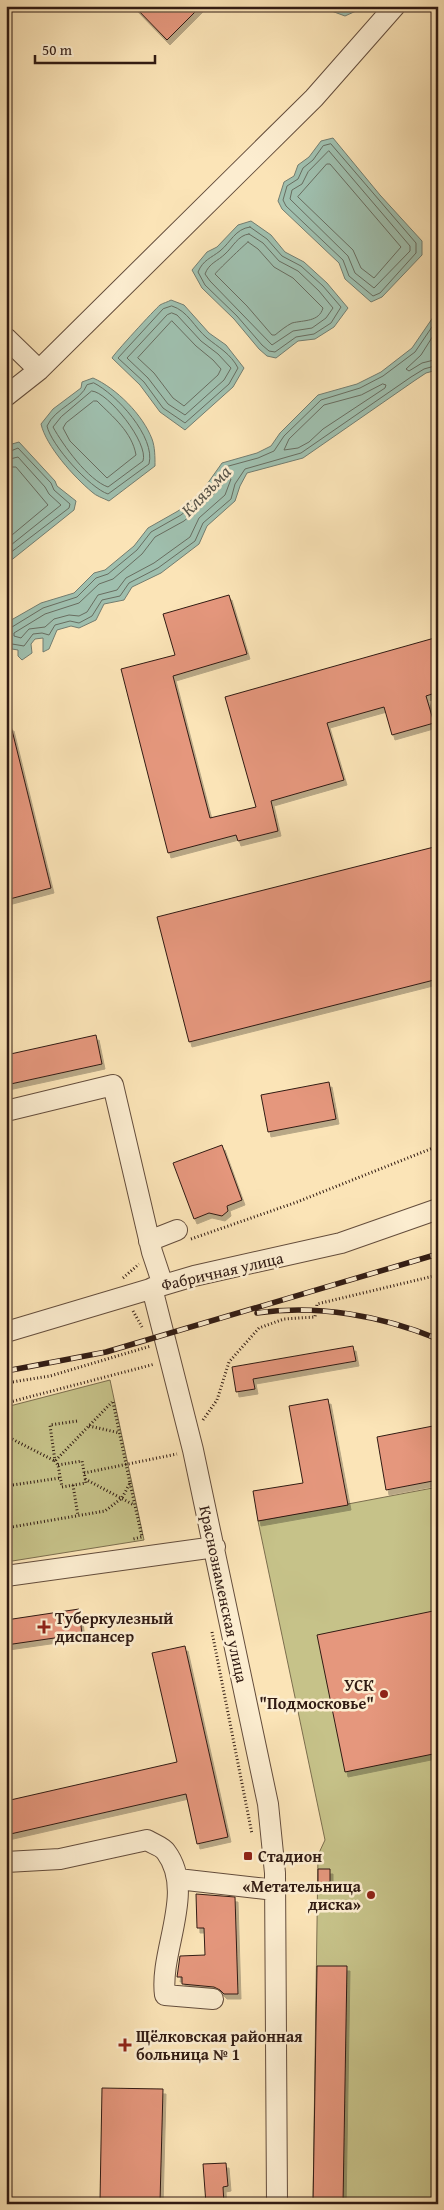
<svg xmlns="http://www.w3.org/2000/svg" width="444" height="2210" font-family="'Gentium Book Plus',serif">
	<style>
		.green { fill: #c6c289; stroke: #7c6e4e }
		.water { fill: #9fbfae; stroke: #737d70 }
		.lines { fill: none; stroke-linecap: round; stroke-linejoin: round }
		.shore { stroke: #686d60; stroke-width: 1 }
		.building { fill: #e5977d; stroke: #311b13; filter: url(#shadow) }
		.minor-casing { stroke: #644d3c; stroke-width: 22 }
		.path { stroke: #311b13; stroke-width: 3; stroke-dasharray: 1 2.5; stroke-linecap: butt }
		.minor { stroke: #fcedd0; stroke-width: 20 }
		.rail-casing { stroke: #311b13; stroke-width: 5.5 }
		.rail { stroke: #fcedd0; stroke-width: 4; stroke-dasharray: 11; stroke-linecap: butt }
		.poi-dot { fill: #8f2418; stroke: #fcedd0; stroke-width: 2 }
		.labels { text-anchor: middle; stroke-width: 5; stroke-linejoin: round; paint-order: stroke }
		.street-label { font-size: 16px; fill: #311b13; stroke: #fcedd0 }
		.poi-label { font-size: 16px; font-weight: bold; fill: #311b13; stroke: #fcedd0; text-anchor: start }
		.water-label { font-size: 18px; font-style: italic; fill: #585449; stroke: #fcedd0 }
	</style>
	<defs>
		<filter id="shadow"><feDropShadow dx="3" dy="5" stdDeviation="0" flood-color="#0004"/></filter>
	</defs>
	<rect width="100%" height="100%" fill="#fbe4b7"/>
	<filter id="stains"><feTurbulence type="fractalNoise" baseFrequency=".004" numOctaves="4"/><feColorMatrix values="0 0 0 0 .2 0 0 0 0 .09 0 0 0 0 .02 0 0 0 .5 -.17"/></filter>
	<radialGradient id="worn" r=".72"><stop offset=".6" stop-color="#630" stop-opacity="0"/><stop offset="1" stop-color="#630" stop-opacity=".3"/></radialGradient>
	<path class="green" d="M110,1380L144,1540L6,1562V1407Z
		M438,1487V2204H313L318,1855L325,1840L258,1521Z"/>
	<path class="water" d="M318,6H367L345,16Z
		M333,138L380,195L422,241V255L382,297L371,302L345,279L339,263L282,209L278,201L284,182L294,176L298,165L309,157L321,141Z
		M251,221L271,235L285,252L304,262L327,283L348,308L334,327L315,339L298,341L276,358L267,356L259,349L234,319L202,288L192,270L207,252L217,247L238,225Z
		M171,300L184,305L209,333L226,345L244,368L233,387L185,430L160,412L140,385L112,358C113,355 155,309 160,305C163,303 168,302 171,300Z
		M438,310L437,370L426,373L414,381L303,458L247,473L240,486L235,501L207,526L199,544L161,573L132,587L124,600L104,604L96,620L79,628L71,626L57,630L49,649L43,652V638L35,639L31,644L32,653L22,660L18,656V650L6,648V623L41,603L74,593L94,573L105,570L134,546L148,528L178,511L193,499L205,487L222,463L257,453L271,446L280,433L318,395L357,384L381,372L412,348Z
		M93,378C116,388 143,415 152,439C155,447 155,457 155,466L109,501C103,498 96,496 92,492C74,477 46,446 41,424L53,409L81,388L82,382Z
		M19,442L55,481L57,486L76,501L74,510L9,562L6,560V451L12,444Z"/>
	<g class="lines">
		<path class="shore" d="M331,144L416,243V253L380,293L373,296L349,276L343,260L286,206L283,200L287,186L298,179L303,168L313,160L323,146Z
			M329,151L410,246V251L374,288L355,273L348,256L290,199L292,190L302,184L308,172Z
			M327,164H330L401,247L374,278L361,268L353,250L298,197Z
			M250,227L267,239L282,256L301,266L323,286L341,307L331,323L314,334L296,337L275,352L269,351L262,345L237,316L205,285L198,272C203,260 211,258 220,251C231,242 235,229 250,227Z
			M249,234L263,243L279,261L298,271L319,291L333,308L326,318L312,328L293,331L272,345L210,281L205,274C209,263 218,261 225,254C233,247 238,235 249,234Z
			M248,242L258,249L274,267L293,278L323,308C319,322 304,320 292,323C286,326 280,331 275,335H272L247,306L215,274C216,272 245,244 248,242Z
			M172,306C188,311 194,327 207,338C218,347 231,354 238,368L229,384L185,423L163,408L144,382L118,358L163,309Z
			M172,313L177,315L201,341L218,354L231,368L224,380L185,415L168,404L148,378L127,358L167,315Z
			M172,321L196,346L213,360L221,369L218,375L184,406L173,398L154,373L138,358Z
			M438,328L421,355L406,369L409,371L422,363L438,359
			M94,383C116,394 156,437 149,464L108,494C90,488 51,445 47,426C55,408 81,401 87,385Z
			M383,384L386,385L385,388L323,429L309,442L298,448L284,450L289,439L324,405L361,395Z
			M92,391C108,392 149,443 143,461L108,487C88,480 63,445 53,427L61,417Z
			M94,401H97C113,417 132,432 136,455L107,478L70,441L63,428L66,423Z
			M6,453L18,448L51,483L54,490L70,504L69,508L6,556
			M6,460L18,457L45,487L49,494L61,505L6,549
			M6,467H16L48,505L6,540
			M227,476L231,479L225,495L199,518L190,537L154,563L126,578L117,590L98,595L87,612L79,616L69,615L54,619L45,627L29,629L21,638L14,636V633L45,614L79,603L99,584L113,579L142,554L155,537L184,521L200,507L214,494Z
			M6,628L12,627L43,608L77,597L96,578L108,574L137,550L151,532L181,515L196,503L209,490L225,467L258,458L274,451L284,436L321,400L360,388L383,376L415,352L438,318
			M6,643L24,646L33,634L42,633L49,635L55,625L70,621L79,623L92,616L102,600L120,596L129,583L158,568L195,541L203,523L231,499L235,484L245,469L301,453L411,377L424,369L438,365"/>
	</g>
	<path class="building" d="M134,6H201L167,40Z
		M229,595L247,654L173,676L210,818L256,807L225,697L438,637V692L426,696L434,723L392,735L384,707L327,723L344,780L271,801L278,831L238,841L236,835L168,853L121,669L175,655L163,614Z
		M6,726H11L51,888L6,900Z
		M438,846V979L189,1042L157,917Z
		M96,1035L102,1064L6,1085V1055Z
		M329,1082L336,1119L268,1132L261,1095Z
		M222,1145L242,1200L227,1206L228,1211L222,1216L209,1213L194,1219L173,1163Z
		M353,1346L356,1361L253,1379L255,1389L236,1392L232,1367Z
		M328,1399L348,1505L258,1521L253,1491L303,1483L289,1406Z
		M438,1425V1480L386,1490L377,1437Z
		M79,1609L82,1634L6,1645V1620Z
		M438,1610V1753L345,1772L317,1635Z
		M185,1646L228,1837L197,1844L186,1794L6,1835V1801L177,1762L152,1653Z
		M318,1869H330V1882L318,1883Z
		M196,1894L235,1897L238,1994H224L220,1990L214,1987L182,1984V1977H177L180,1956L205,1955L204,1928H197Z
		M317,1966H347L343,2204H313Z
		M102,2088L163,2089L160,2202L100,2201Z
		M226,2163L228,2186L223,2187L224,2204H206L203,2164Z"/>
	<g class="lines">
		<defs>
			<path id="minor" d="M6,338L39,370
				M6,396L39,370L314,98L395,6
				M6,1111L113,1085L152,1252L163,1285
				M149,1241L177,1230
				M152,1288L193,1450L268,1804L275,1873L277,2204
				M6,1332L194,1276L341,1243L438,1209
				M6,1576L215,1547
				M6,1862L60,1859L147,1840C153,1844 163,1847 166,1852C196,1892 159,1951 165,1995L213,1999
				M178,1879L275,1890"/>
		</defs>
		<use href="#minor" class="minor-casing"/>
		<path class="path" d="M191,1239L297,1202L438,1146
			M123,1278L139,1264
			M133,1311L142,1327
			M6,1383L50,1376L151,1346
			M6,1403L155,1364
			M203,1420L217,1400L229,1362L259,1328L284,1319L315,1317L317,1304L438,1275
			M89,1426L120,1433
			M6,1436L55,1461L112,1402
			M58,1465L82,1461L86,1483L62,1487L58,1465L55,1461L50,1425L77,1421
			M84,1473L177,1454
			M85,1479L134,1505
			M130,1483L142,1537L133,1539
			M73,1485L78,1516
			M6,1486L60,1478
			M6,1528L105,1511L122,1498L130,1483L113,1402
			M212,1632L252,1834"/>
		<use href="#minor" class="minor"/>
		<defs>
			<path id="rail" d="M257,1313C317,1304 383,1316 438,1339
				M6,1371L106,1352L438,1254"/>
		</defs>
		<use href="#rail" class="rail-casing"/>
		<use href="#rail" class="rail"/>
	</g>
	<g class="poi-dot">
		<path d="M41.5 1619.5h5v5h5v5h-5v5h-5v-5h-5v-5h5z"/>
		<circle cx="384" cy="1694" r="5"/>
		<rect x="243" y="1851" width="10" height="10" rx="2.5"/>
		<circle cx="371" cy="1895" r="5"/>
		<path d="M122.5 2037.5h5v5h5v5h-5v5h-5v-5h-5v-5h5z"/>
	</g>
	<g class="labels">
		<g class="street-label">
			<text transform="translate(222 1271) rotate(-13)" y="6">Фабричная улица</text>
			<text transform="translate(224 1594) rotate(78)" y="6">Краснознаменская улица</text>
		</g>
		<g class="poi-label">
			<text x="55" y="1624">Туберкулезный<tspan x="55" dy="18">диспансер</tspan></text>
			<text x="374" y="1691" text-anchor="end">УСК<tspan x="374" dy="18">"Подмосковье"</tspan></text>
			<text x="258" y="1862">Стадион</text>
			<text x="361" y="1892" text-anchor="end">«Метательница<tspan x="361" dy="18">диска»</tspan></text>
			<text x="136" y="2042">Щёлковская районная<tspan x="136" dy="18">больница № 1</tspan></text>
		</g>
		<g class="water-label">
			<text transform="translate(206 491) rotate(-46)" y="6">Клязьма</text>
		</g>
	</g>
	<rect width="444" height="2210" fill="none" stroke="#fbe4b7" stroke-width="25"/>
	<rect x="8" y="8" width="429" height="2195" fill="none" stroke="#311b13" stroke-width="2.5"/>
	<rect x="12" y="12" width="419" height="2185" fill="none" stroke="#311b13"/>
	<path d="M35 55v8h120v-8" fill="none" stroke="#311b13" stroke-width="2.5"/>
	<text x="42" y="55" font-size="15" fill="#311b13" stroke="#fcedd0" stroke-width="4" paint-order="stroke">50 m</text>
	<rect width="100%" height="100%" filter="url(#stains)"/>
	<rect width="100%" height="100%" fill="url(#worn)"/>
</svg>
